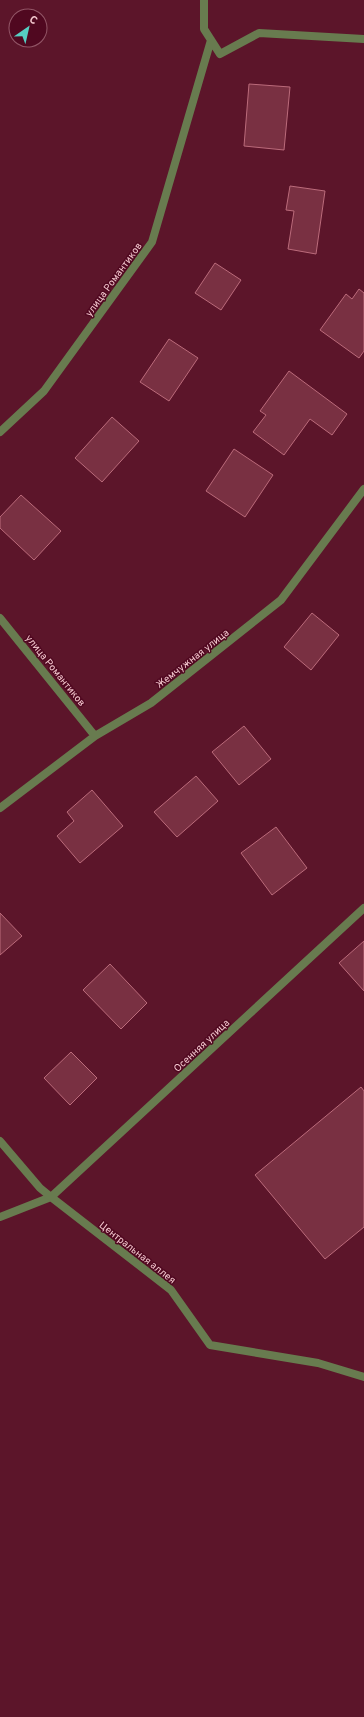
<svg xmlns="http://www.w3.org/2000/svg" width="364" height="1717" font-family="Overpass,sans-serif">
	<style>
		.building { fill: #793042; stroke: #bb6b7b }
		.lines { fill: none; stroke-linecap: round; stroke-linejoin: round }
		.service { stroke: #687b4f; stroke-width: 8 }
		.minor { stroke: #687b4f; stroke-width: 8 }
		.labels { text-anchor: middle; stroke-width: 3; stroke-linejoin: round; paint-order: stroke }
		.street-label { font-size: 10px; fill: #f4c8cf; stroke: #500820 }
	</style>
	<rect width="100%" height="100%" fill="#5c152a"/>
	<path class="building" d="M249,84L290,87L284,150L244,146Z
		M290,186L325,191L316,254L288,249L294,211L286,210Z
		M215,263L241,280L221,310L195,293Z
		M359,289L364,293V351L359,358L320,330L346,294L352,299Z
		M169,339L198,358L169,401L140,382Z
		M289,371L347,414L332,435L310,419L284,455L253,432L266,415L260,411Z
		M112,417L139,441L102,482L75,458Z
		M234,449L273,475L245,517L206,491Z
		M21,495L61,531L34,560L0,528V517Z
		M312,613L339,635L311,670L284,647Z
		M244,726L271,759L239,785L212,752Z
		M196,776L218,801L177,837L154,812Z
		M92,790L123,826L80,863L57,836L74,821L67,812Z
		M276,827L307,868L272,895L241,853Z
		M0,913L22,936L0,955Z
		M364,941V991L339,963Z
		M110,964L147,1003L121,1029L83,990Z
		M71,1052L97,1078L70,1105L44,1078Z
		M361,1087L364,1091V1227L325,1259L255,1175Z"/>
	<g class="lines">
		<path class="service" d="M0,1217L51,1197"/>
		<path class="minor" d="M204,0V29L220,54L259,33L364,39
			M0,432L44,391L152,242L211,40
			M0,618L95,736
			M0,808L95,736L151,703L281,600L364,489
			M0,1141L40,1188L51,1197L171,1290L210,1345L318,1363L364,1377
			M51,1197L364,908"/>
	</g>
	<g class="labels">
		<g class="street-label">
			<text transform="translate(113 279) rotate(-54)" y="4">улица Романтиков</text>
			<text transform="translate(192 658) rotate(-38)" y="4">Жемчужная улица</text>
			<text transform="translate(56 670) rotate(51)" y="4">улица Романтиков</text>
			<text transform="translate(201 1045) rotate(-43)" y="4">Осенняя улица</text>
			<text transform="translate(138 1252) rotate(38)" y="4">Центральная аллея</text>
		</g>
	</g>
	<g transform="translate(28 28) rotate(34)"><circle r="19" fill="#500820" stroke="#925566"/>
	<path d="M0-3L7 15L0 10L-7 15Z" fill="#56cec3"/>
	<text y="-6" font-size="11" font-weight="bold" text-anchor="middle" fill="#f4c8cf">С</text>
	</g>
</svg>
